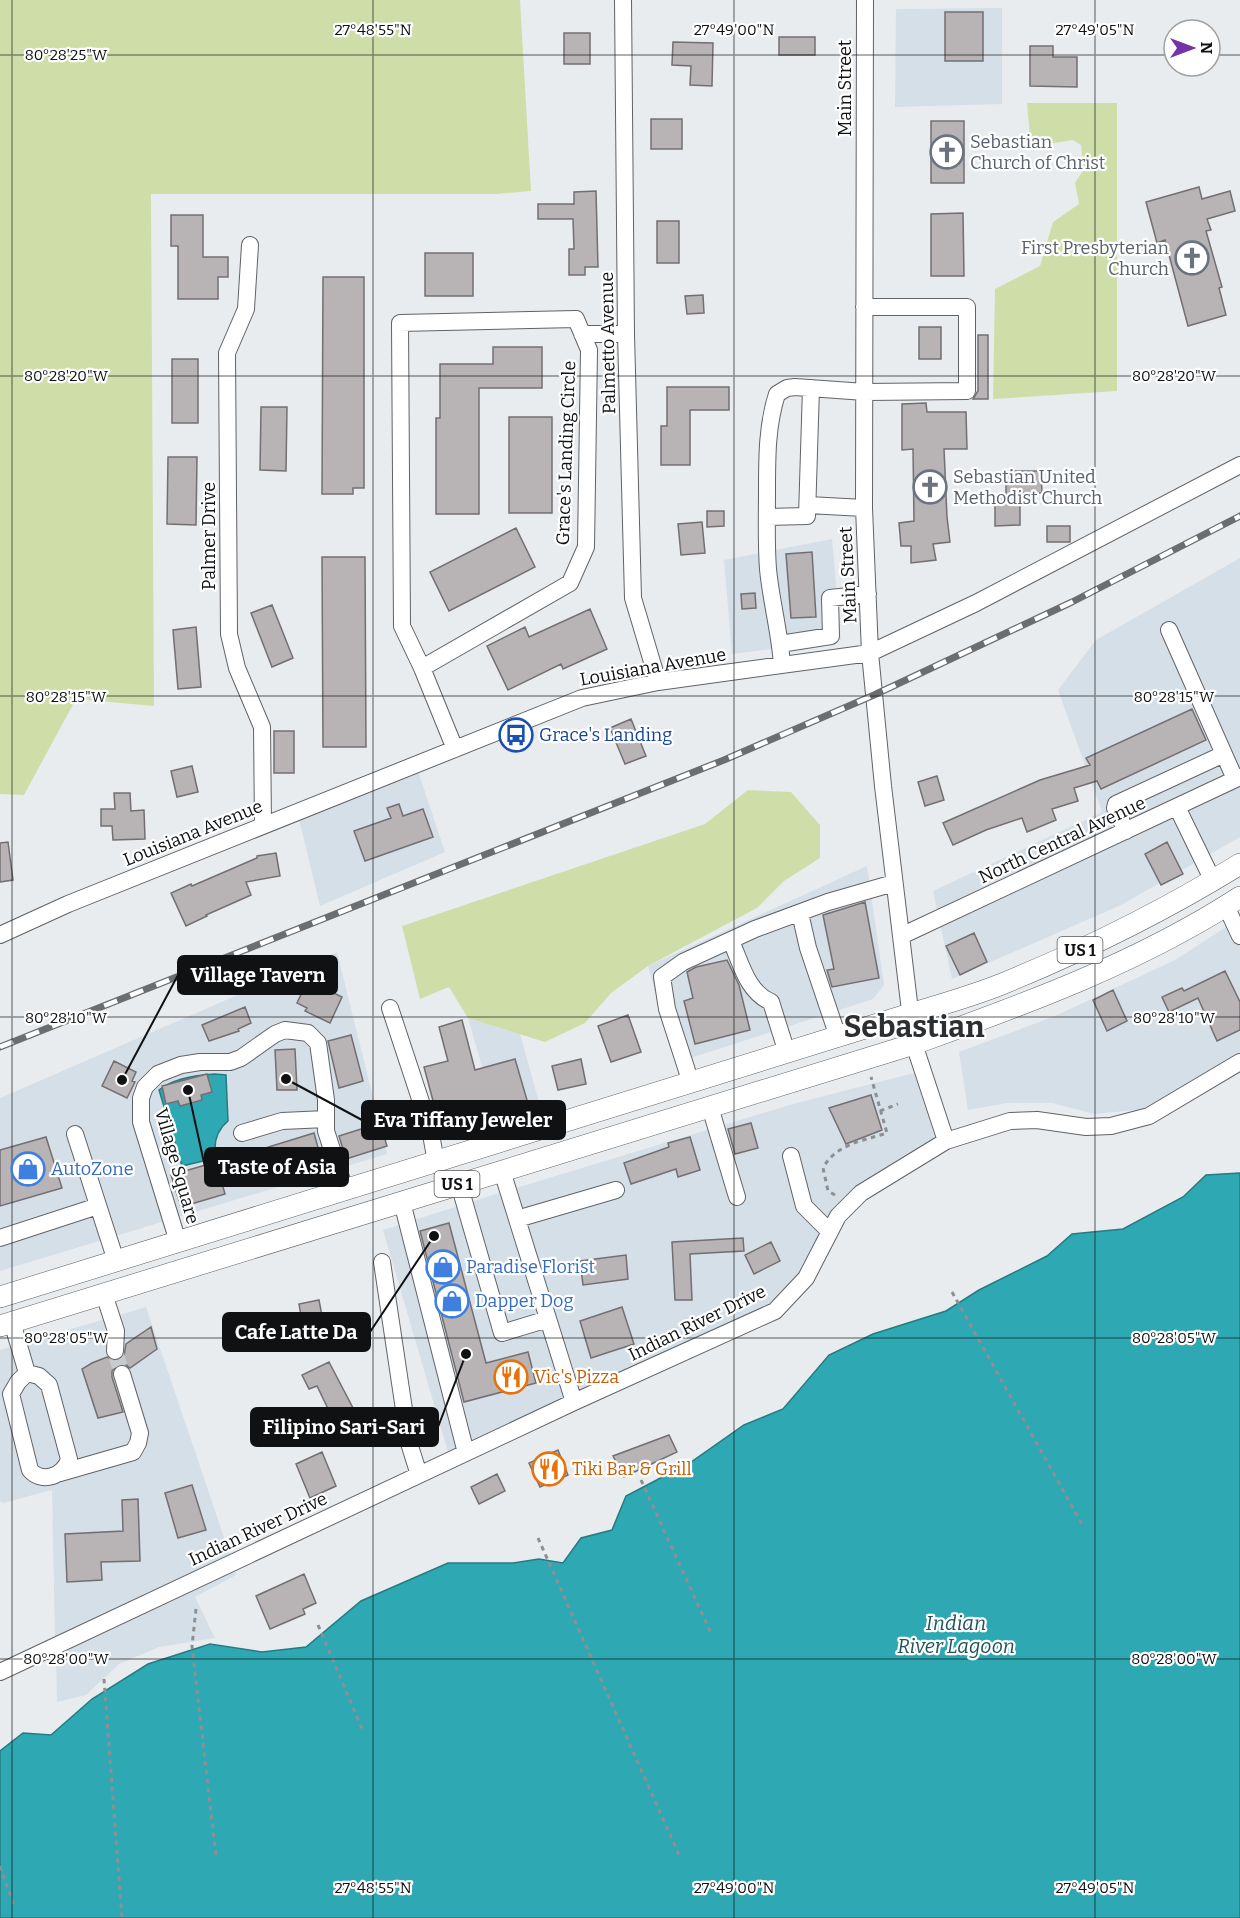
<svg xmlns="http://www.w3.org/2000/svg" width="1240" height="1918" font-family="Bitter,serif">
	<style>
		.built { fill: #d5dfe7 }
		.green { fill: #cfdea9 }
		.water { fill: #2ea8b2; stroke: #257b82; stroke-width: 1.5 }
		.building { fill: #b8b3b5; stroke: #736f71; stroke-width: 1.5 }
		.lines { fill: none; stroke-linecap: round; stroke-linejoin: round }
		.minor-tunnel { stroke: #c7cbce; stroke-width: 16; stroke-dasharray: 16 8; stroke-linecap: butt }
		.minor-casing { stroke: #606366; stroke-width: 18 }
		.major-casing { stroke: #606366; stroke-width: 22 }
		.path { stroke: #8d9092; stroke-width: 3; stroke-dasharray: 4.5 4.5; stroke-linecap: butt }
		.minor { stroke: #fff; stroke-width: 16 }
		.major { stroke: #fff; stroke-width: 21 }
		.rail-casing { stroke: #6b6e70; stroke-width: 7 }
		.rail { stroke: #fff; stroke-width: 4.5; stroke-dasharray: 14; stroke-linecap: butt }
		.ticks { fill: none; stroke: #0f1112; stroke-width: 1.5; stroke-opacity: 0.45 }
		.labels { text-anchor: middle; stroke-width: 4.5; stroke-linejoin: round; paint-order: stroke }
		.shield { fill: #fff; stroke: #575859; stroke-width: 1.5 }
		.shield-label { font-size: 16px; font-weight: bold; fill: #0f1112 }
		.street-label { font-size: 18px; fill: #0f1112; stroke: #fff }
		.worship-label { font-size: 18px; fill: #5b616d; stroke: #fff; text-anchor: start }
		.transit-label { font-size: 18px; fill: #164399; stroke: #fff; text-anchor: start }
		.shop-label { font-size: 18px; fill: #366cbe; stroke: #fff; text-anchor: start }
		.food-label { font-size: 18px; fill: #c56008; stroke: #fff; text-anchor: start }
		.water-label { font-size: 20px; font-style: italic; fill: #225358; stroke: #fff }
		.town-label { font-size: 30px; font-weight: bold; fill: #2c2f31; stroke: #fff }
		.ticks-label { font-size: 15px; text-anchor: middle; fill: #0f1112; stroke: #fff; stroke-width: 4.5; stroke-linejoin: round; paint-order: stroke }
		.leader { fill: none; stroke: #0f1112; stroke-width: 2 }
		.callout-dot { fill: #0f1112; stroke: #fff; stroke-width: 2 }
		.callout { fill: #0f1112; stroke: #0f1112; stroke-width: 2 }
		.callout-label { font-size: 20px; text-anchor: middle; font-weight: bold; fill: #fff }
	</style>
	<rect width="100%" height="100%" fill="#e8ecef"/>
	<path class="built" d="M1002,8V104L895,107L896,9Z
		M832,539L841,640L732,654L724,560Z
		M1240,558V837L1121,905L952,979L933,891L1102,812L1058,690L1096,640Z
		M418,771L445,852L320,906L299,819Z
		M867,866L884,985L873,999L675,1063L648,966Z
		M1240,918V1052L1146,1109L1095,1114L1052,1103H1007L968,1110L959,1052L1055,1016L1175,960Z
		M337,952L387,1154L0,1271V1098Z
		M468,1018L520,1034L540,1106L497,1119Z
		M914,1073L935,1138L855,1187L830,1213L798,1274L770,1304L580,1390L516,1188L793,1104Z
		M499,1193L564,1398L448,1452L383,1230Z
		M146,1307L230,1555L55,1637L52,1490L3,1503L0,1501V1350Z
		M235,1571L236,1575L195,1597L215,1638L159,1647L119,1664L86,1695L57,1702L56,1655Z"/>
	<path class="green" d="M0,0H520L531,191L497,194H151L154,706L76,699L24,795L0,794Z
		M1027,103H1117V391L993,399L995,289L1040,266L1053,222L1079,204L1075,183L1084,169L1081,145L1073,140L1048,144L1030,137Z
		M748,790L791,792L820,825V858L784,881L757,908L648,966L611,993L585,1023L545,1042L468,1018L449,987L420,999L402,926L705,824Z"/>
	<path class="water" d="M215,1074L226,1075L228,1121C216,1131 213,1143 216,1158L182,1166L159,1090C174,1078 196,1075 215,1074Z
		M1240,1173V1918H0V1751L23,1733L51,1735L92,1699L148,1664L210,1644L262,1652L306,1647L361,1601L448,1563H513L539,1559L563,1563L581,1538L612,1530L626,1496L691,1462L744,1425L783,1409L829,1355L873,1334L946,1311L979,1290L1047,1256L1072,1234L1123,1229L1183,1197L1206,1175Z"/>
	<path class="building" d="M945,12H983V61H945Z
		M564,33H590V64H564Z
		M779,37H815V55H779Z
		M673,42L713,43L712,86L690,85L691,66L672,65Z
		M1030,46H1053V57H1077V87L1030,86Z
		M651,119H682V149H651Z
		M931,121H964V183H931Z
		M1199,187L1202,199L1230,191L1235,211L1207,219L1211,230L1206,231L1222,287L1219,288L1226,315L1188,326L1165,240L1157,243L1146,202Z
		M596,191L598,267H585V275H569V249H574L573,219H538V204H574V192Z
		M963,213L964,276H931V214Z
		M171,215H203V257H228V277H218V299H178V246H171Z
		M657,221H679V263H657Z
		M425,253H473V296H425Z
		M323,277H364V488H353V494H322Z
		M703,295L704,313L687,314L685,296Z
		M919,327H941V359H919Z
		M978,335H988V399H973L978,391Z
		M493,347H542V388H479V514H436V418H440V364H493Z
		M172,359H198V423H172Z
		M667,387H729V410H690V465H661V426H667Z
		M926,403L927,412H966L967,449H944L947,517L950,542L933,544L936,560L911,563V546H901L899,523L914,521L913,449L902,450V404Z
		M261,407H287L286,471L260,470Z
		M509,417H552V513H509Z
		M168,457H197L196,525L167,524Z
		M1006,471H1041L1042,493H1020V525L995,526V496H1006Z
		M707,511H724V526L707,527Z
		M702,522L705,553L681,555L678,524Z
		M1047,526H1070V542H1047Z
		M516,528L535,567L449,611L430,572Z
		M812,552L816,617L791,618L786,554Z
		M322,557H365L366,747H323Z
		M755,593L756,608L742,609L741,594Z
		M272,605L293,658L272,667L251,613Z
		M590,609L607,649L563,669L561,664L508,690L487,646L525,627L529,637Z
		M196,627L201,687L178,689L173,630Z
		M1192,709L1206,740L1101,789L1097,781L1074,788L1078,801L1052,809L1056,820L1027,832L1022,818L986,830L953,845L943,823L1040,780L1090,765L1086,758Z
		M631,719L646,756L625,764L610,728Z
		M274,731H294V773H274Z
		M192,766L198,792L177,797L171,771Z
		M937,776L944,800L925,806L918,782Z
		M114,793H130L131,811L144,810L145,839L113,840L112,826H101V809H115Z
		M399,804L403,816L423,809L433,837L365,861L354,831L391,818L387,808Z
		M8,842L13,880L0,882V843Z
		M1167,842L1183,874L1161,885L1145,854Z
		M276,853L280,876L246,882L251,895L206,915L207,916L186,926L171,893L191,884L192,886L257,858V856Z
		M865,902L879,978L832,987L827,970L834,969L823,915Z
		M974,933L987,962L960,975L946,946Z
		M727,960L739,985L750,1030L695,1044L684,1001L693,998L687,972L696,967Z
		M1225,971L1240,1002V1030L1217,1041L1198,998L1169,1012L1162,997L1182,988L1184,991Z
		M308,980L342,997L330,1023L305,1011L307,1008L297,1003Z
		M1113,990L1127,1021L1107,1031L1093,1000Z
		M245,1007L251,1023L238,1029L239,1031L209,1041L202,1025Z
		M628,1015L641,1052L611,1062L598,1026Z
		M462,1020L475,1070L515,1059L529,1107L441,1131L424,1067L448,1061L439,1027Z
		M351,1035L363,1081L339,1088L328,1041Z
		M295,1049L297,1090H277L275,1050Z
		M581,1059L586,1084L558,1090L552,1066Z
		M114,1061L136,1072L132,1081L135,1082L127,1098L102,1086Z
		M207,1074L212,1092L201,1095L202,1100L180,1106L178,1101L166,1104L162,1086Z
		M871,1095L882,1130L846,1144L829,1108Z
		M380,1123L387,1146L346,1159L339,1136Z
		M751,1123L758,1148L735,1154L728,1129Z
		M314,1133L322,1162L320,1163V1169L304,1168L289,1172L277,1182L273,1177L270,1178L262,1149Z
		M46,1137L62,1188L0,1206V1150Z
		M690,1137L700,1170L678,1177L676,1169L631,1184L624,1163L669,1147L668,1143Z
		M216,1162L225,1194L181,1207L171,1175Z
		M449,1223L486,1363L528,1352L536,1383L464,1402L420,1231Z
		M743,1238L744,1251L690,1254L692,1300H675L672,1242Z
		M771,1242L780,1261L754,1274L745,1255Z
		M626,1255L628,1279L583,1285L580,1261Z
		M319,1300L322,1316L337,1313L341,1334L305,1340L299,1304Z
		M622,1307L634,1344L591,1358L580,1321Z
		M151,1327L157,1349L130,1368L125,1364H120L112,1371V1377L123,1412L98,1418L82,1369L92,1363L107,1357L114,1361L120,1360L124,1356L126,1344Z
		M329,1362L353,1408L333,1419L317,1386L309,1389L302,1375Z
		M669,1435L677,1452L624,1477L613,1456Z
		M558,1450L568,1475L540,1487L529,1463Z
		M322,1452L336,1486L310,1498L296,1464Z
		M497,1474L505,1491L479,1504L471,1487Z
		M192,1485L206,1530L178,1538L165,1493Z
		M138,1499L140,1561L101,1562L102,1580L67,1582L65,1534L123,1531L122,1500Z
		M304,1574L316,1603L303,1609L305,1614L270,1629L256,1596Z"/>
	<g class="lines">
		<path class="minor-tunnel" d="M115,1351L122,1374"/>
		<defs>
			<path id="minor" d="M623,0L626,334L633,598L658,682
				M865,0L864,508L870,653L883,786L914,1044L946,1141
				M250,245L246,309L227,353L229,634L237,668L262,727L263,825
				M582,334H626
				M808,505L864,508
				M767,517L807,516L811,388
				M1169,630L1235,779
				M780,644L831,636L830,598L868,594
				M782,665C780,633 771,601 768,569C766,543 767,516 767,490C767,457 767,425 777,394L787,388L795,387L865,392L967,391V307H864
				M422,668L570,583L586,547L589,350L576,319L400,323L402,626L422,668L455,749
				M1177,807L1213,881
				M1126,831L1115,808L1116,804L1224,754
				M1226,906L1240,936
				M800,913L808,948L838,1037
				M0,935L68,904L582,698L658,682L870,653L976,603L1240,465
				M901,936L1240,777
				M731,941C741,963 747,992 771,1002L787,1053
				M390,1008L430,1129L436,1162
				M691,1083L667,1009L662,977L683,962L755,929L828,902L894,883
				M710,1107L737,1197
				M242,1133L282,1121L326,1119
				M75,1134L116,1261
				M791,1156L804,1206L830,1232
				M502,1171L574,1402
				M459,1184L502,1333L548,1319
				M402,1202L466,1453
				M517,1219L616,1190
				M0,1238L98,1206
				M178,1242L141,1122V1098L145,1087L158,1074L181,1065L200,1062H230L241,1058L275,1034L285,1030L308,1033L318,1043L326,1100V1131L345,1190
				M382,1262L409,1443L419,1475
				M104,1294L116,1331L115,1351
				M12,1322L27,1373
				M27,1373L39,1376L49,1385L69,1459C64,1476 42,1484 30,1470L11,1394L18,1382Z
				M60,1473L133,1452L138,1443L140,1433L122,1374
				M0,1672L574,1402L775,1311L806,1278L838,1216L861,1193L946,1141L1010,1121L1037,1120L1086,1127L1111,1126L1149,1116L1240,1062"/>
			<path id="major" d="M0,1297L910,1014C941,1005 972,996 1002,984C1085,950 1164,911 1240,864
				M0,1326L914,1044C1026,1004 1140,962 1240,897"/>
		</defs>
		<use href="#minor" class="minor-casing"/>
		<use href="#major" class="major-casing"/>
		<path class="path" d="M880,1111L898,1104
			M835,1195L828,1191L823,1168C836,1144 862,1141 887,1133L871,1077
			M952,1292L1083,1526
			M641,1480L711,1633
			M538,1538L679,1855
			M196,1609L192,1646L216,1856
			M318,1625L363,1731
			M104,1679L122,1918
			M0,1866L14,1906"/>
		<use href="#minor" class="minor"/>
		<use href="#major" class="major"/>
		<defs>
			<path id="rail" d="M0,1047L724,760L874,695L1072,602L1240,516"/>
		</defs>
		<use href="#rail" class="rail-casing"/>
		<use href="#rail" class="rail"/>
	</g>
	<path class="ticks" d="M12,0V1918M373,0V1918M734,0V1918M1095,0V1918M0,55H1174M1210,55H1240M0,376H1240M0,696H1240M0,1017H1240M0,1338H1240M0,1659H1240"/>
	<defs>
		<symbol id="church-ring" viewBox="-11 -11 22 22"><circle r="9.5" fill="#fff" stroke="#6b7280" stroke-width="1.5"/><path d="M-1.2-6h2.4v3.5h3.3v2.4h-3.3V6h-2.4V-.1h-3.3v-2.4h3.3Z" fill="#6b7280"/></symbol>
		<symbol id="bus-ring" viewBox="-11 -11 22 22"><circle r="9.5" fill="#fff" stroke="#1a4fb4" stroke-width="1.5"/><path d="M-5-6H5V4H4V6H2V4H-2V6H-4V4H-5ZM-3.5-4V0h7V-4ZM-3.5 1.2v1.5H-2V1.2ZM2 1.2v1.5H3.5V1.2Z" fill="#1a4fb4"/></symbol>
		<symbol id="shop-ring" viewBox="-11 -11 22 22"><circle r="9.5" fill="#fff" stroke="#3f7fe0" stroke-width="1.5"/><path d="M-5-2.5h2.3a2.7 3.5 0 0 1 5.4 0H5L5.5 6h-11ZM-1.5-2.5h3a1.5 2.3 0 0 0-3 0Z" fill="#3f7fe0"/></symbol>
		<symbol id="restaurant-ring" viewBox="-11 -11 22 22"><circle r="9.5" fill="#fff" stroke="#e8710a" stroke-width="1.5"/><path d="M-5-6h1v4h1v-4h1v4h1v-4h1v5L-1.5 .5V6h-2V.5L-5-1ZM5-6V6H3V1.5H1.5Q1.5-4 5-6Z" fill="#e8710a"/></symbol>
	</defs>
	<g fill-rule="evenodd">
		<use href="#church-ring" x="928" y="133" width="38" height="38"/>
		<use href="#church-ring" x="1173" y="239" width="38" height="38"/>
		<use href="#church-ring" x="911" y="468" width="38" height="38"/>
		<use href="#bus-ring" x="497" y="716" width="38" height="38"/>
		<use href="#shop-ring" x="9" y="1150" width="38" height="38"/>
		<use href="#shop-ring" x="424" y="1248" width="38" height="38"/>
		<use href="#shop-ring" x="433" y="1282" width="38" height="38"/>
		<use href="#restaurant-ring" x="492" y="1358" width="38" height="38"/>
		<use href="#restaurant-ring" x="530" y="1450" width="38" height="38"/>
	</g>
	<g class="labels">
		<g class="shield">
			<rect x="1057.5" y="937" width="45" height="26" rx="4.5"/>
			<rect x="434.5" y="1171" width="45" height="26" rx="4.5"/>
		</g>
		<g class="shield-label">
			<text x="1080" y="956">US 1</text>
			<text x="457" y="1190">US 1</text>
		</g>
		<g class="street-label">
			<text transform="translate(845 88) rotate(-90)" y="6">Main Street</text>
			<text transform="translate(608 343) rotate(-91)" y="6">Palmetto Avenue</text>
			<text transform="translate(566 453) rotate(-88)" y="6">Grace's Landing Circle</text>
			<text transform="translate(209 536) rotate(-90)" y="6">Palmer Drive</text>
			<text transform="translate(848 575) rotate(-93)" y="6">Main Street</text>
			<text transform="translate(653 667) rotate(-10)" y="6">Louisiana Avenue</text>
			<text transform="translate(193 833) rotate(-22)" y="6">Louisiana Avenue</text>
			<text transform="translate(1062 840) rotate(-25)" y="6">North Central Avenue</text>
			<text transform="translate(177 1166) rotate(74)" y="6">Village Square</text>
			<text transform="translate(697 1323) rotate(-26)" y="6">Indian River Drive</text>
			<text transform="translate(258 1529) rotate(-25)" y="6">Indian River Drive</text>
		</g>
		<g class="worship-label">
			<text x="970" y="148">Sebastian<tspan x="970" dy="21">Church of Christ</tspan></text>
			<text x="1169" y="254" text-anchor="end">First Presbyterian<tspan x="1169" dy="21">Church</tspan></text>
			<text x="953" y="483">Sebastian United<tspan x="953" dy="21">Methodist Church</tspan></text>
		</g>
		<g class="transit-label">
			<text x="539" y="741">Grace's Landing</text>
		</g>
		<g class="shop-label">
			<text x="51" y="1175">AutoZone</text>
			<text x="466" y="1273">Paradise Florist</text>
			<text x="475" y="1307">Dapper Dog</text>
		</g>
		<g class="food-label">
			<text x="534" y="1383">Vic's Pizza</text>
			<text x="572" y="1475">Tiki Bar &amp; Grill</text>
		</g>
		<g class="water-label">
			<text x="956" y="1630">Indian<tspan x="956" dy="23">River Lagoon</tspan></text>
		</g>
		<g class="town-label">
			<text x="914" y="1037">Sebastian</text>
		</g>
	</g>
	<g class="ticks-label">
		<text x="373" y="35">27°48'55"N</text>
		<text x="734" y="35">27°49'00"N</text>
		<text x="1095" y="35">27°49'05"N</text>
		<text x="66" y="60">80°28'25"W</text>
		<text x="1174" y="381">80°28'20"W</text>
		<text x="66" y="381">80°28'20"W</text>
		<text x="1174" y="702">80°28'15"W</text>
		<text x="66" y="702">80°28'15"W</text>
		<text x="1174" y="1023">80°28'10"W</text>
		<text x="66" y="1023">80°28'10"W</text>
		<text x="1174" y="1343">80°28'05"W</text>
		<text x="66" y="1343">80°28'05"W</text>
		<text x="1174" y="1664">80°28'00"W</text>
		<text x="66" y="1664">80°28'00"W</text>
		<text x="373" y="1893">27°48'55"N</text>
		<text x="734" y="1893">27°49'00"N</text>
		<text x="1095" y="1893">27°49'05"N</text>
	</g>
	<path class="leader" d="M122 1080L178 975M286 1079L362 1120M188 1090L205 1167M434 1236L370 1332M466 1354L438 1427"/>
	<g class="callout-dot">
		<circle cx="122" cy="1080" r="6"/>
		<circle cx="286" cy="1079" r="6"/>
		<circle cx="188" cy="1090" r="6"/>
		<circle cx="434" cy="1236" r="6"/>
		<circle cx="466" cy="1354" r="6"/>
	</g>
	<g class="callout">
		<rect x="178" y="956" width="159" height="38" rx="6"/>
		<rect x="362" y="1101" width="203" height="38" rx="6"/>
		<rect x="205" y="1148" width="143" height="38" rx="6"/>
		<rect x="223" y="1313" width="147" height="38" rx="6"/>
		<rect x="251" y="1408" width="187" height="38" rx="6"/>
	</g>
	<g class="callout-label">
		<text x="258" y="982">Village Tavern</text>
		<text x="463" y="1127">Eva Tiffany Jeweler</text>
		<text x="277" y="1174">Taste of Asia</text>
		<text x="296" y="1339">Cafe Latte Da</text>
		<text x="344" y="1434">Filipino Sari-Sari</text>
	</g>
	<g transform="translate(1192 48) rotate(90)"><circle r="28" fill="#ffffff" stroke="#9fa0a0" stroke-width="1.5"/>
	<path d="M0-4.5L10 22L0 15L-10 22Z" fill="#7433a8"/>
	<text y="-9" font-size="16" font-weight="bold" text-anchor="middle" fill="#0f1112">N</text>
	</g>
</svg>
